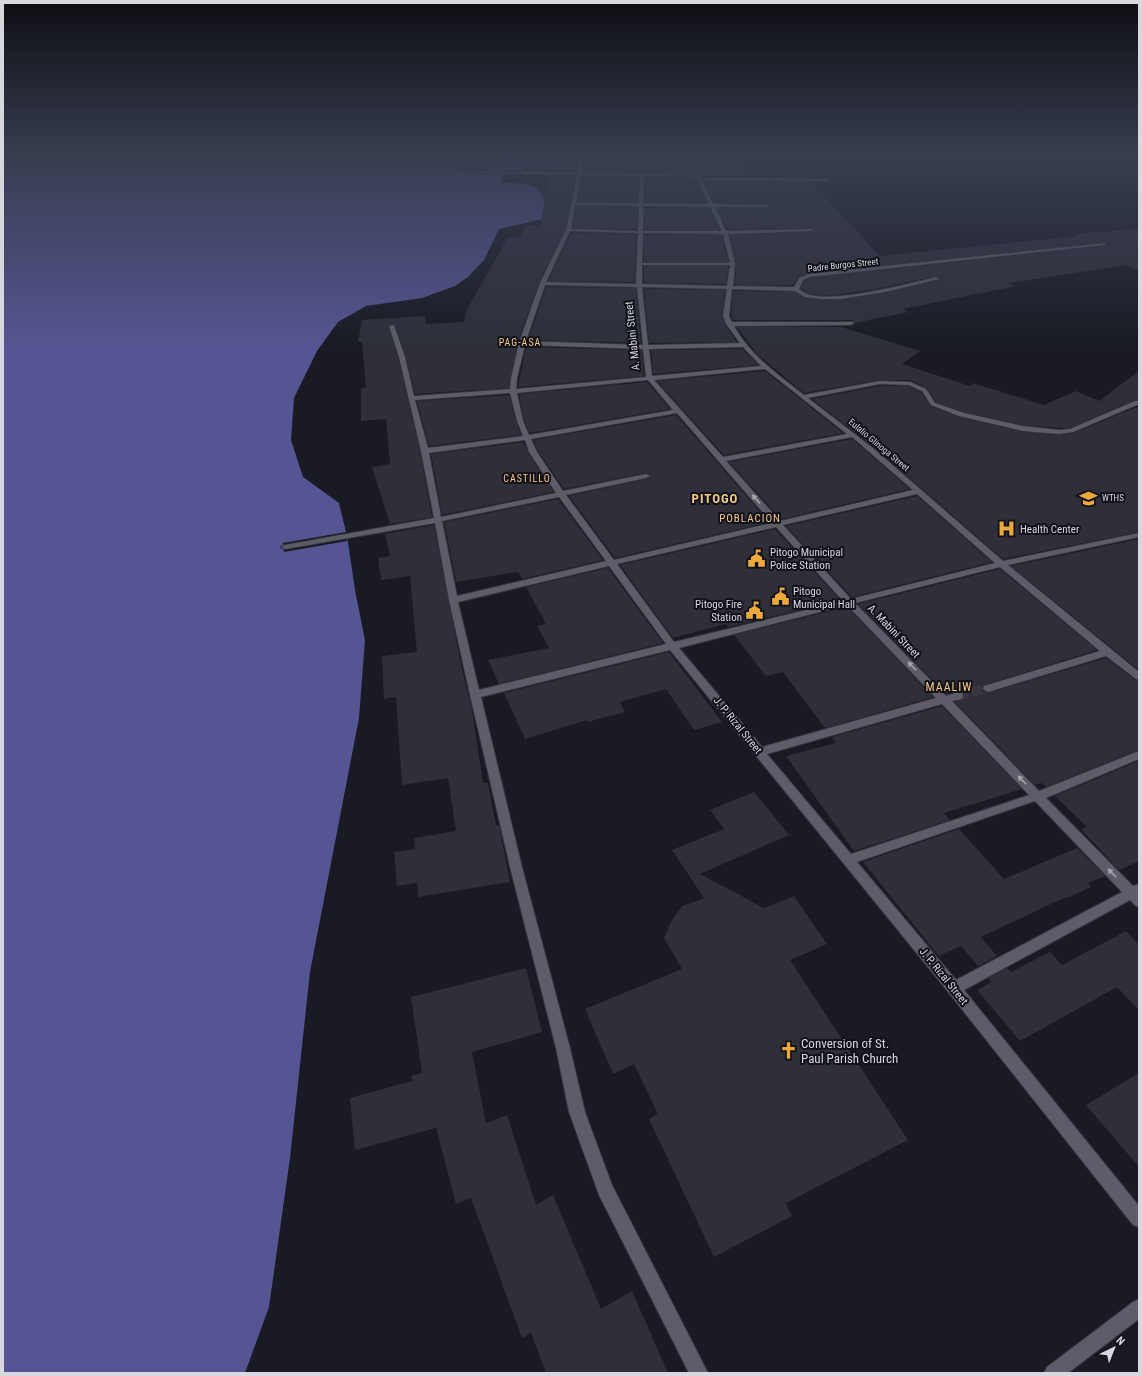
<svg xmlns="http://www.w3.org/2000/svg" width="1142" height="1376" font-family="'Roboto Condensed',sans-serif">
	<style>
		.water { fill: #565593 }
		.pier { fill: #191a23 }
		.building { fill: #2e2f39 }
		.lines { fill: none; stroke-linecap: round; stroke-linejoin: round }
		.minor-tunnel { stroke: #36363f; stroke-width: 10; stroke-dasharray: 10 4.5; stroke-linecap: butt }
		.minor-casing { stroke: #33333a; stroke-width: 2 }
		.minor { fill: #5c5d68; fill-rule: evenodd }
		.oneway { fill: #a6a6af }
		.labels { text-anchor: middle; stroke-width: 4; stroke-linejoin: round; paint-order: stroke }
		.far-street-label { font-size: 9px; fill: #d7d7de; stroke: #101119 }
		.far-poi-label { font-size: 9px; fill: #d7d7de; stroke: #101119; text-anchor: start }
		.far-neighbourhood-label { font-size: 10px; letter-spacing: 1px; fill: #f8c985; stroke: #101119 }
		.street-label { font-size: 11px; fill: #d7d7de; stroke: #101119 }
		.far-quarter-label { font-size: 11px; letter-spacing: 1px; fill: #f8c985; stroke: #101119 }
		.poi-label { font-size: 11px; fill: #d7d7de; stroke: #101119; text-anchor: start }
		.neighbourhood-label { font-size: 12px; letter-spacing: 1px; fill: #f8c985; stroke: #101119 }
		.far-district-label { font-size: 13px; font-weight: bold; letter-spacing: 1px; fill: #f8c985; stroke: #101119 }
		.near-poi-label { font-size: 13px; fill: #d7d7de; stroke: #101119; text-anchor: start }
	</style>
	<rect width="100%" height="100%" fill="#191a23"/>
	<path class="water" d="M3,155H548L554,159L555,167L534,166V168H524L523,171C514,171 503,173 494,171C482,168 467,166 455,170L409,169L406,171L503,173L501,183C536,184 539,181 552,217L499,229L484,260L468,277L455,286L422,298L366,306L338,322L317,351L294,398L291,440L303,477L339,503L347,536L355,590L365,640L359,718L310,972L290,1158L269,1307L245,1373H3Z"/>
	<path class="pier" d="M346,532L347,541L284,552L283,543Z"/>
	<path class="building" d="M556,155H576L577,171H550L551,167H565Z
		M583,155H740L751,177L702,176L698,174L584,172Z
		M549,176H575L565,230L539,282L518,342L509,388L415,394L406,357L395,325H388L398,357L420,451L432,517L390,524L372,467L390,464L386,419L361,421V388H366L362,342H358L362,320L425,316L426,324L464,322L466,311L508,237H520L526,225L540,226Z
		M582,177H638V202H578Z
		M645,178H696L707,202H645Z
		M704,182H811L880,256L1077,236L1072,234L1139,229V271L1126,265L1009,283L1016,286L903,309L908,312L855,323L853,320H733L731,316L733,291L795,292L805,298L841,300L885,293L939,280L940,279L936,276L870,290L833,295H818L807,293L801,288L804,281L809,278L1104,246L1108,243L1106,242L808,273L798,277L793,285H735L736,264L730,235L812,232L815,229L812,228L727,229L717,208H768L771,205L768,204L714,203Z
		M576,207H637V229L573,228Z
		M644,208H709L720,230H644Z
		M571,233L636,234L635,282L548,281Z
		M644,235H722L728,262H644Z
		M644,266H728L726,284L644,283Z
		M546,287L636,288L641,343L528,340Z
		M644,289L725,290L722,317L725,325L737,342L649,343Z
		M737,327H841L920,351L902,364L970,386L973,383L1044,405L1076,391L1099,401L1139,371V400H1134L1070,428H1059L1023,425L964,412L936,402L927,388L910,380H880L804,393L757,354Z
		M526,347L642,350L644,376L518,387Z
		M742,349L758,365L653,374L651,350Z
		M765,371L843,433L724,455L657,381Z
		M647,382L670,409L530,433L524,421L519,394Z
		M880,386H909L921,392L930,406L959,417L1023,432L1059,435L1074,433L1139,406V532L1003,559L875,448L812,399Z
		M509,395L516,421L521,435L429,446L417,401Z
		M676,415L769,522L615,558L569,496L646,479L651,475L646,473L564,489L538,451L533,440Z
		M852,439L910,489L781,519L729,462Z
		M524,442L528,453L554,492L442,515L431,454Z
		M917,496L992,562L852,597L786,526Z
		M558,499L603,560L522,579L518,572L456,582L444,522Z
		M434,525L461,665L472,710L483,783H488L496,825H499L503,846L510,882L418,897L417,883L397,886L394,852L415,849L414,838L456,831L448,778L402,785L396,697L384,699L382,656L417,652L410,576L381,580L378,558L390,556L385,534Z
		M775,529L840,600L728,627L726,624L673,638L620,565Z
		M1139,539V670L1011,566Z
		M608,568L663,643L499,684L488,660L549,648L537,626L546,624L526,587Z
		M1000,569L1097,650L984,685L982,687L983,691L988,693L1106,658L1135,680L1139,681V750L1046,787L1042,783L1035,785L955,702L963,699V693L958,691L946,694L858,604Z
		M847,607L933,697L825,728L783,672L766,676L734,635Z
		M669,652L722,722L694,730L666,689L620,702L625,712L588,722L587,720L525,739L504,693Z
		M942,706L1022,789L944,813L950,820L854,851L786,756L836,743L832,737Z
		M1139,761V861L1119,870L1081,829L1087,827L1055,796Z
		M754,792L789,835L700,874L764,908L794,896L827,944L790,960L908,1140L786,1203L792,1216L714,1257L649,1119L658,1114L634,1064L613,1074L585,1009L682,969L664,938L672,920L682,906L704,898L672,850L724,829L710,810Z
		M959,829L1004,879L1077,848L1105,876L1088,883L1091,887L1067,898L1066,897L981,937L997,956L978,966L961,946L939,956L863,862Z
		M1126,931L1139,945V1010L1117,987L1020,1041L977,990L992,982L988,978L1007,968L1011,972L1050,952L1062,965Z
		M526,968L542,1032L472,1052L486,1123L507,1115L536,1205L553,1195L601,1309L632,1291L668,1373H546L531,1333L522,1338L471,1198L456,1204L436,1128L355,1150L350,1098L412,1081L411,1076L422,1073L411,997Z
		M1139,1073V1167L1086,1105Z"/>
	<g class="lines">
		<path class="minor-tunnel" d="M958,696L988,688"/>
		<defs>
			<path id="minor" d="M577,155H581L583,167L582,173L698,175L701,178L828,179L827,181L702,180L713,204L768,205L770,206L768,207H715L726,231L812,229L814,230L812,231L728,234L735,264L733,286L794,287L799,278L808,274L1106,243L1104,245L809,277L803,280L799,289C801,290 804,293 807,294C831,304 908,284 936,277L939,279L885,292L841,299H821L805,297L795,291L732,289L729,316L732,322H853L854,323L851,325L734,326C750,355 778,375 804,395L880,381L910,382L926,389L935,403L964,413L1023,426L1059,430L1070,429L1135,401H1139V404L1073,432L1059,434L1023,431L959,416L931,405L922,391L909,385L880,384L808,398L874,449L1003,561L1139,533V537L1008,565L1139,672V680L1136,679L1106,656L988,692L984,690L983,688L984,686L1100,651L1000,567L855,603L946,696L958,692L962,693L963,696L962,699L952,701L1039,791L1139,751V759L1046,798L1133,886L1139,884V907L1135,905L1130,900L964,990L1139,1206V1227L1133,1225L949,993L670,650L481,697L522,867L570,1048L585,1112L612,1185L708,1373H689L599,1195L569,1112L556,1048L510,867L470,695L449,600L435,523L285,549L281,547L285,545L434,518L421,451L399,357L389,326L394,325L405,357L414,396L510,389L511,378L519,343L540,283L566,230L577,175L408,172L407,170L578,173L579,167ZM581,175L640,176L639,203H576ZM644,176L697,177L709,204L643,203ZM575,205L639,206L638,231L571,229ZM643,206L710,207L722,231H643ZM570,231L638,233L636,284L546,282ZM643,233L723,234L730,263H642ZM642,265H730L727,286L642,284ZM545,285L637,287L643,345L526,341ZM642,287L727,289L723,316L726,324L740,343L648,345ZM525,345L643,349L646,377L516,389L517,378ZM743,347L761,366L652,376L649,349ZM765,369L847,434L723,457L654,380ZM648,380L673,410L529,435L523,421L517,393ZM510,393L517,421L523,436L428,448L415,400ZM677,413L772,523L614,560L566,495L646,478L650,476L646,474L563,491L537,452L531,439ZM852,437L913,490L780,521L726,461ZM525,440L529,452L556,493L441,517L429,453ZM917,494L995,563L851,599L783,525ZM559,497L606,561L457,596L442,521ZM776,527L843,601L674,642L617,564ZM609,566L666,644L479,690L458,602ZM847,605L936,698L762,747L679,648ZM942,704L1029,795L851,854L767,754ZM1035,801L1122,892L956,980L857,862Z
				M1139,1299V1319L1068,1373H1044L1047,1367L1133,1302Z"/>
		</defs>
		<use href="#minor" class="minor-casing"/>
		<use href="#minor" class="minor"/>
	</g>
	<defs><path id="oneway-solid" d="M-6-.8H1V-3.2L6.5 0L1 3.2V.8H-6Z"/></defs>
	<g class="oneway">
		<use href="#oneway-solid" transform="translate(756 499) rotate(-131)"/>
		<use href="#oneway-solid" transform="translate(912 666) rotate(-134)"/>
		<use href="#oneway-solid" transform="translate(1022 780) rotate(-134)"/>
		<use href="#oneway-solid" transform="translate(1112 873) rotate(-134)"/>
	</g>
	<linearGradient id="sky" x2="0" y2="1"><stop stop-color="#0e0e13"/><stop offset="0.45" stop-color="#383e50"/><stop offset="1" stop-color="#383e50" stop-opacity="0"/></linearGradient>
	<rect width="1142" height="348" fill="url(#sky)"/>
	<defs>
		<symbol id="school-bare" viewBox="-9 -9 18 18"><path d="M0-5L7-2L0 1L-7-2ZM-4 1L0 2.5L4 1V4Q0 6-4 4Z" fill="#eca93a" stroke="#101119" stroke-width="2.5" paint-order="stroke"/></symbol>
		<symbol id="hospital-bare" viewBox="-9 -9 18 18"><path d="M-5-5h3v3.5h4V-5h3V5h-3V1.5h-4V5h-3Z" fill="#eca93a" stroke="#101119" stroke-width="2.5" paint-order="stroke"/></symbol>
		<symbol id="civic-bare" viewBox="-9 -9 18 18"><path d="M-.6-6.5H3V-4.5H.6V-3L4-1V1h2V6H-6V1h2V-1L-.6-3ZM-1.2 2.5V6h2.4V2.5Z" fill="#eca93a" stroke="#101119" stroke-width="2.5" paint-order="stroke"/></symbol>
		<symbol id="church-bare" viewBox="-9 -9 18 18"><path d="M-1.2-6h2.4v3.5h3.3v2.4h-3.3V6h-2.4V-.1h-3.3v-2.4h3.3Z" fill="#eca93a" stroke="#101119" stroke-width="2.5" paint-order="stroke"/></symbol>
	</defs>
	<g fill-rule="evenodd">
		<use href="#school-bare" x="1076" y="486" width="25" height="25"/>
		<use href="#hospital-bare" x="994" y="516" width="25" height="25"/>
		<use href="#civic-bare" x="744" y="546" width="25" height="25"/>
		<use href="#civic-bare" x="768" y="584" width="25" height="25"/>
		<use href="#civic-bare" x="742" y="598" width="25" height="25"/>
		<use href="#church-bare" x="776" y="1038" width="25" height="25"/>
	</g>
	<g class="labels">
		<g class="far-street-label">
			<text transform="translate(843 265) rotate(-6)" y="3">Padre Burgos Street</text>
			<text transform="translate(879 445) rotate(40)" y="3">Eulalio Glinoga Street</text>
		</g>
		<g class="far-poi-label">
			<text x="1102" y="501">WTHS</text>
		</g>
		<g class="far-neighbourhood-label">
			<text x="520" y="346">PAG-ASA</text>
			<text x="527" y="482">CASTILLO</text>
		</g>
		<g class="street-label">
			<text transform="translate(632 336) rotate(-96)" y="4">A. Mabini Street</text>
			<text transform="translate(894 631) rotate(46)" y="4">A. Mabini Street</text>
			<text transform="translate(738 725) rotate(51)" y="4">J. P. Rizal Street</text>
			<text transform="translate(944 976) rotate(51)" y="4">J. P. Rizal Street</text>
		</g>
		<g class="far-quarter-label">
			<text x="750" y="522">POBLACION</text>
		</g>
		<g class="poi-label">
			<text x="1020" y="533">Health Center</text>
			<text x="770" y="556">Pitogo Municipal<tspan x="770" dy="13">Police Station</tspan></text>
			<text x="793" y="595">Pitogo<tspan x="793" dy="13">Municipal Hall</tspan></text>
			<text x="742" y="608" text-anchor="end">Pitogo Fire<tspan x="742" dy="13">Station</tspan></text>
		</g>
		<g class="neighbourhood-label">
			<text x="949" y="691">MAALIW</text>
		</g>
		<g class="far-district-label">
			<text x="715" y="503">PITOGO</text>
		</g>
		<g class="near-poi-label">
			<text x="801" y="1048">Conversion of St.<tspan x="801" dy="15">Paul Parish Church</tspan></text>
		</g>
	</g>
	<rect width="1142" height="1376" fill="none" stroke="#d7d7de" stroke-width="8"/>
	<g transform="translate(1114 1348) rotate(43)" stroke="#101119" stroke-width="3" paint-order="stroke">
	<path d="M0-3L7 15L0 10L-7 15Z" fill="#d7d7de"/>
	<text y="-6" font-size="11" font-weight="bold" text-anchor="middle" fill="#d7d7de">N</text>
	</g>
</svg>
